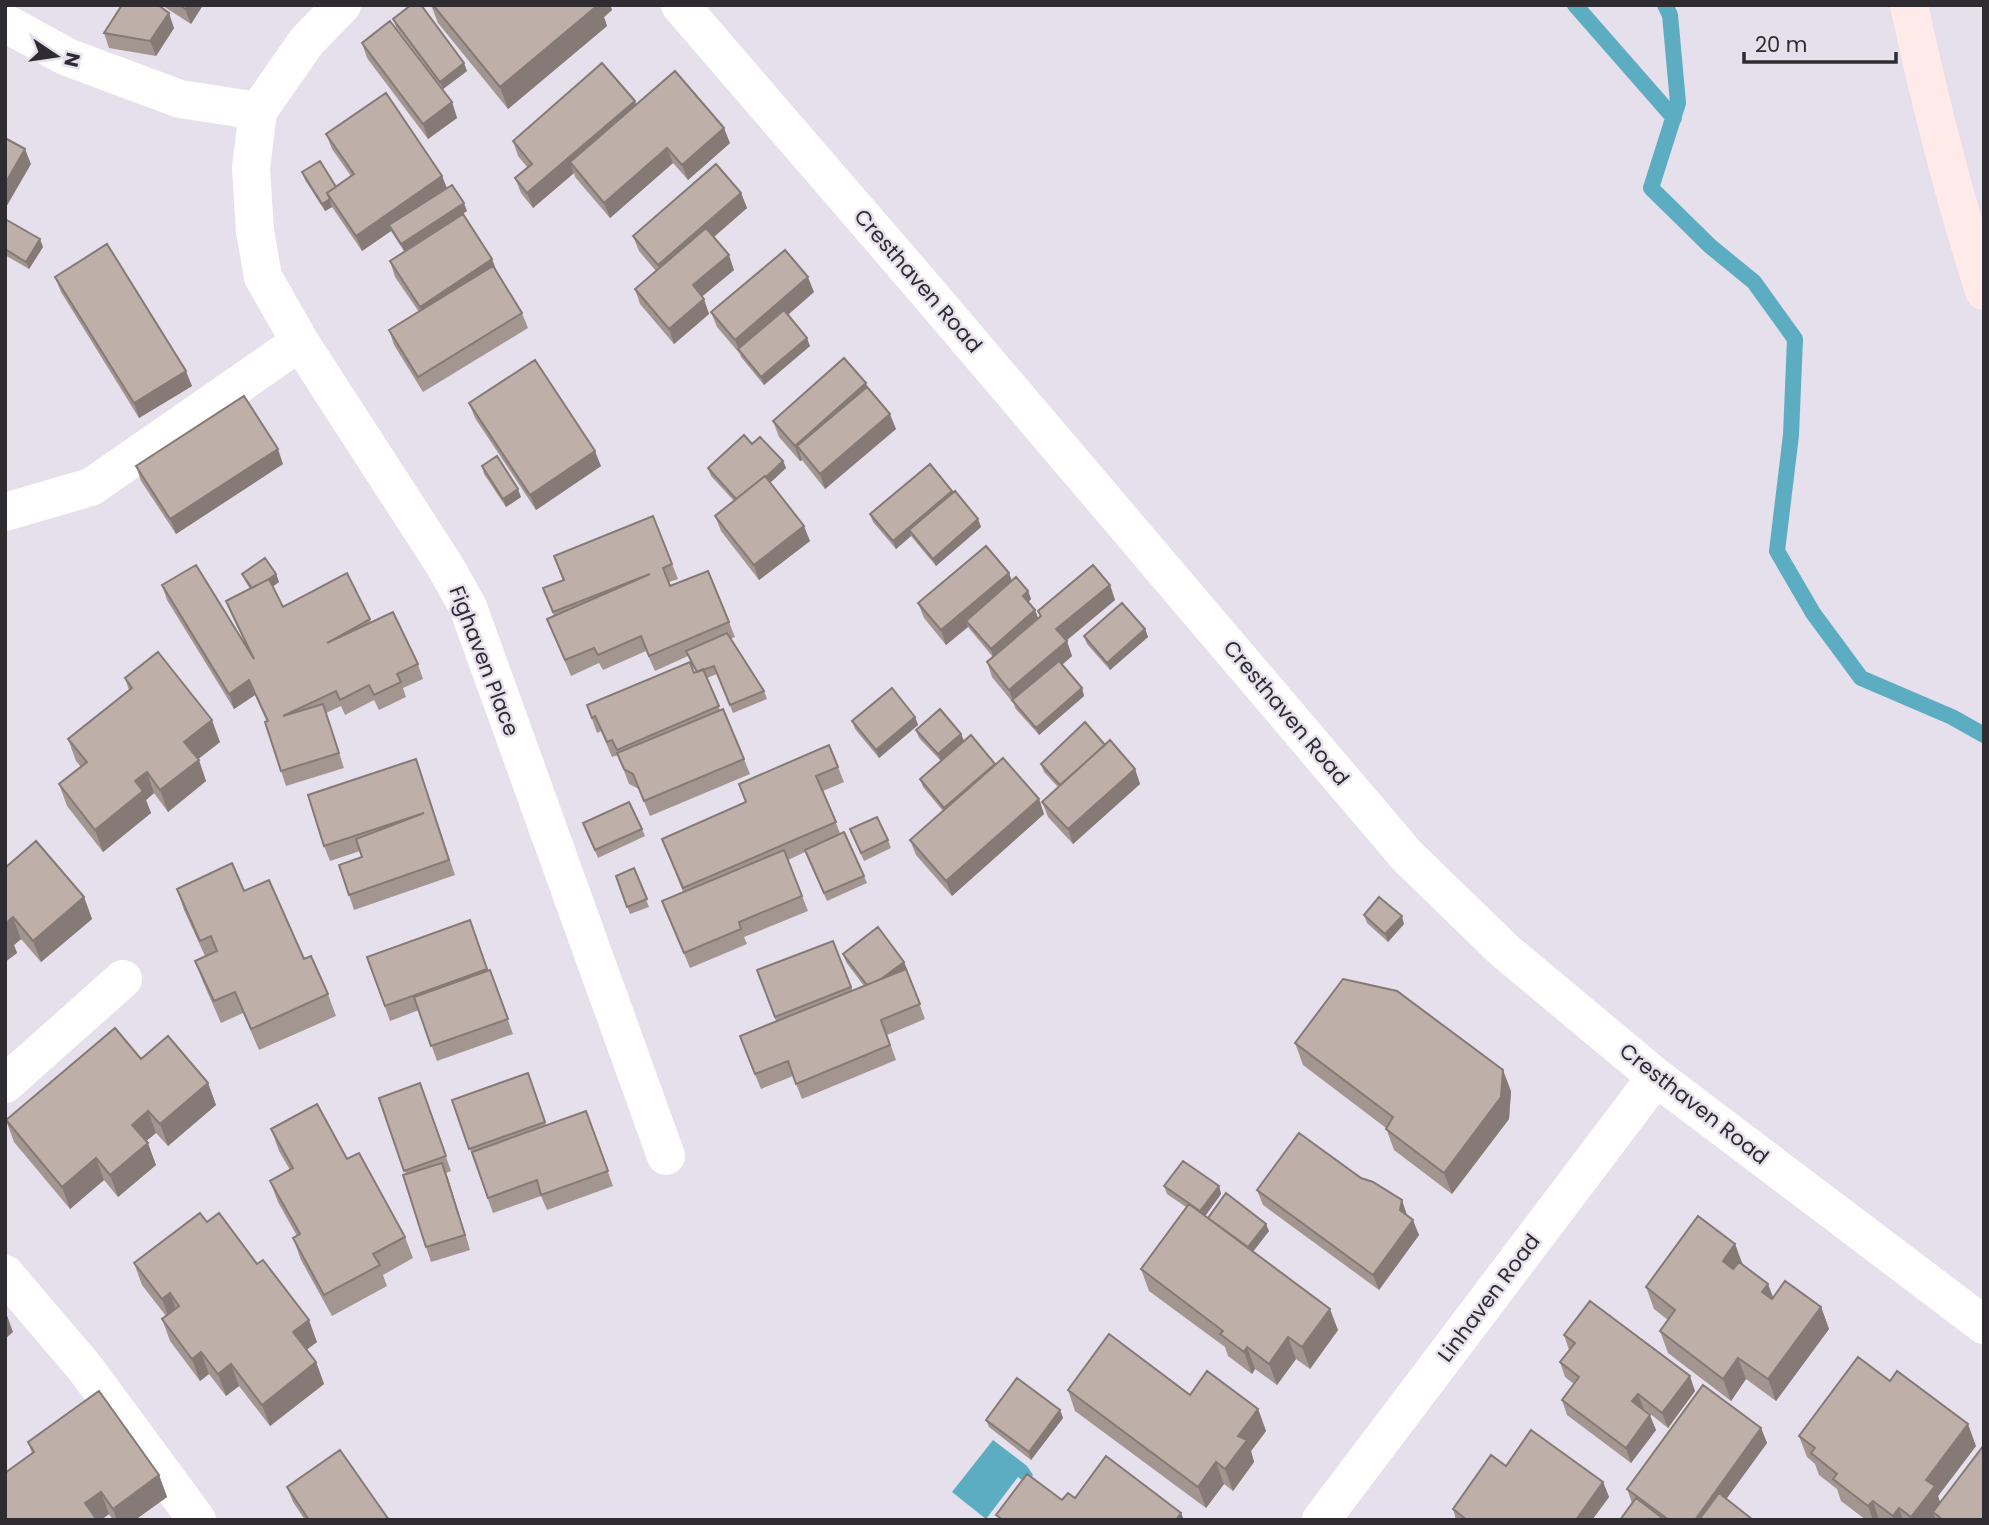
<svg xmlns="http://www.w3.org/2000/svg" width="1989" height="1525" font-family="Poppins,sans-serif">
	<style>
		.water { fill: #5dadc2 }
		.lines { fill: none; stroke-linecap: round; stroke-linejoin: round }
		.stream { stroke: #5dadc2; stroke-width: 16 }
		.minor { stroke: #fff; stroke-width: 38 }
		.secondary { stroke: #feeae8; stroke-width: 38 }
		.wall { fill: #a39690 }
		.shaded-wall { fill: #857a76 }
		.building { fill: #beafa8; stroke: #857a76; stroke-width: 2 }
		.labels { text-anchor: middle; stroke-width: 5; stroke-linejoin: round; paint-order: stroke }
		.street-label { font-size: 21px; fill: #2e2c31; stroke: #e6dfec }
	</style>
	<rect width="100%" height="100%" fill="#e6dfec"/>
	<path class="water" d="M993,1440L1027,1466L1033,1475L1027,1484L1018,1477L986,1519L952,1492Z"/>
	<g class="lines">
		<path class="stream" d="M1575,5L1674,118
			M1665,5L1670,15L1678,103L1651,188L1710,246L1754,282L1795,339L1791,435L1777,551L1813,613L1861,678L1952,717L1984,735"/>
		<path class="minor" d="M342,5L307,41L258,111L251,168L255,231L263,277L300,342L445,566L468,607L666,1156
			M680,5L924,288L1407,856L1505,951L1656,1077L1984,1325
			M5,23L67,57L180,99L258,111
			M5,512L91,487L300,342
			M5,1084L123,979
			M5,1274L85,1368L197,1520
			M1321,1520L1656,1077"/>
		<path class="secondary" d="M1909,5C1930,102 1954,197 1984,291"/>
	</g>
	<path class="wall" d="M122,5H203L191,24L163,6L161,8L174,28L156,56L109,48L104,33Z
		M431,5H610L612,10L604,17L607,26L508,109L438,23Z
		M393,19L467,71L443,89L396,27Z
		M362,43L452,102L457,118L428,139L367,58Z
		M636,105L730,143L688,180L673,163L610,218L575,177L574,173L533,208L521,193L515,178L527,167L518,156L513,141Z
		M326,134L442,176L447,188L467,211L404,251L391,231L362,251L332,207L325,211L305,180L302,172L336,187L351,176L332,149Z
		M741,193L747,208L714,237L734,270L702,296L709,314L674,344L640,304L635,289L656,271L639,251L633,236Z
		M5,219L43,247L29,269L5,255Z
		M492,259L496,270L522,313L528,328L423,392L394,345L389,330L419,312L395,277L390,261Z
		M55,277L192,386L139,418L61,292Z
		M814,292L788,315L810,346L764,385L741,357L740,354L717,327L711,312Z
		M866,383L867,387L896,429L825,489L802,460L800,461L779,437L773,421Z
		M469,403L601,466L536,510L475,418Z
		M752,444L783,461L786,468L770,483L810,541L759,580L721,531L715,516L734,501L711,476L708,468Z
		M283,464L176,534L141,481L136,466Z
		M482,466L521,497L506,507L484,474Z
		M953,493L978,519L981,527L936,566L911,536L896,549L873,522L870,514Z
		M653,516L678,579L669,582L670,586L729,622L735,637L730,639L764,691L767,699L733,713L717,674L707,678L720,710L744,759L750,774L650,816L639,789L629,784L618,755L612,757L601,731L597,733L587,705L696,672L688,656L655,671L646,651L603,670L599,663L571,676L547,619L554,616L543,588L563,581L554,556Z
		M347,573L371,622L418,664L423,679L403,688L406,697L379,710L374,700L345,715L341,706L326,713L344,768L286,786L281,771L267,722L255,695L234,709L167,600L162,585L246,645L232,616L226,601L250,589L245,581L242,574H276L279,582L273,586L283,607Z
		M1009,573L1012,581L1028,591L1031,599L1028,602L1035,610L1038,618L1008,644L1040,617L1038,611L1110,585L1115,600L1066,641L1072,656L1062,665L1082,688L1084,696L1039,735L1015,708L1014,704L992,677L987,662L993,657L968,627L946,645L924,618L918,603Z
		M1145,629L1148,637L1110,670L1087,644L1084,636Z
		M125,678L220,742L198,759L206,781L168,812L154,793L146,800L151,813L103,852L67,806L59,784L81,767L76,761L68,739L129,690Z
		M915,717L918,725L879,758L855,729L852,721Z
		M916,730L961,734L964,741L995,764L1039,799L1044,814L952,896L916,855L910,840L943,811L923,787L920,779L941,761L919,738Z
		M1105,745L1135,769L1140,784L1073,844L1048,817L1042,802L1058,787L1044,772L1041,764Z
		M416,759L455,875L354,910L339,865L362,857L360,851L330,861L324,846Z
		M838,767L844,782L823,791L840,833L864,876L867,883L827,901L805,852L788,860L808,911L744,937L747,944L690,968L662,901L683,892L662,839L746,803L739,784Z
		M642,829L645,836L598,858L586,830Z
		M850,829L888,840L891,848L864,861Z
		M5,868L84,897L92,919L41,962L21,939L14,945L17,953L5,962Z
		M634,868L649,907L630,914L616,876Z
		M177,889L244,891L328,994L336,1016L259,1050L243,1013L221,1023L203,982L195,961L205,956L184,910Z
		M1364,915L1404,924L1388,942L1367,923Z
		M470,920L488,971L490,970L513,1034L437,1061L419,1010L390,1021L367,957Z
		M833,941L853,991L864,986L846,962L843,954L904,962L925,1019L887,1035L896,1060L802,1099L793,1076L761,1089L745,1051L776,1021L757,970Z
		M1295,1043L1511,1091L1509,1119L1452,1194L1394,1150L1386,1128L1303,1065Z
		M141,1059L208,1083L216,1105L168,1146L156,1133L146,1141L156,1165L118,1197L104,1180L70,1209L14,1142L6,1120Z
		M528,1073L546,1125L586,1111L613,1186L547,1210L541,1196L493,1213L452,1100Z
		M420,1083L451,1171L446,1173L470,1250L431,1262L426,1247L406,1174L379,1098Z
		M271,1129L347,1159L405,1237L413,1258L383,1275L387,1286L332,1316L301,1260L293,1238L297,1236L278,1202L270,1181L290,1170L279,1151Z
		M1164,1186H1219L1221,1194L1205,1216L1208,1218L1269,1231L1253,1251L1338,1330L1310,1369L1296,1359L1277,1385L1255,1369L1252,1374L1228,1356L1225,1347L1149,1291L1141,1269L1186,1207L1167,1194Z
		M1257,1190L1407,1215L1419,1235L1379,1290L1263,1205Z
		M207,1222L317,1342L307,1349L316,1362L324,1384L270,1426L239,1386L226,1396L209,1374L200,1381L170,1341L162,1319L166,1316L142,1285L134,1263Z
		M1735,1244L1743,1265L1768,1284L1773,1297L1821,1307L1829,1329L1776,1401L1746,1379L1731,1401L1668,1353L1660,1331L1668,1320L1654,1309L1646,1287Z
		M1564,1335L1695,1391L1668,1428L1644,1409L1656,1430L1631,1463L1567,1415L1562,1400L1574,1384L1565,1377L1560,1362L1569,1350Z
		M1068,1390L1190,1395L1258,1409L1266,1431L1251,1451L1254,1462L1233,1491L1224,1484L1206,1508L1075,1411Z
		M1060,1410L1063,1418L1031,1460L989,1427L986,1420Z
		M1761,1428L1767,1443L1726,1499L1753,1520H1620L1632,1503L1627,1489Z
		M1799,1436L1976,1446L1938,1496L1940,1502L1984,1520H1936L1935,1518L1934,1520H1866L1841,1501L1837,1489L1819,1475L1815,1464L1807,1457Z
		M28,1442L159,1475L167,1497L135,1520H113L109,1514L101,1520H5L32,1453Z
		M1506,1466L1603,1482L1609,1497L1592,1520H1456L1453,1509Z
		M287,1487L389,1520H305L293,1502Z"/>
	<path class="shaded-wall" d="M188,5H203L191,24L185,9Z
		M597,5H610L612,10L604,17L607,26L508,109L500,87Z
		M169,13L174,28L156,56L150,41Z
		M464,63L467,71L443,89L440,82Z
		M635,101L640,116L570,162L574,173L533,208L527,193Z
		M452,102L457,118L428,139L423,124Z
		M724,128L730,143L688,180L682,165Z
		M667,148L673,163L610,218L604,203Z
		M25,149L31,164L5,209V184Z
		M442,176L448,191L389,225L391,231L362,251L356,236Z
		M741,193L747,208L664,280L658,265Z
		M330,199L332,207L325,211L322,204Z
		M464,203L467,211L404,251L401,244Z
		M40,239L43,247L29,269L26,262Z
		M729,255L734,270L698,300L693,285Z
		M492,259L498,275L425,322L420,307Z
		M808,277L814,292L742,354L739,350L735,340Z
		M704,299L709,314L674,344L669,329Z
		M807,338L810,346L764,385L761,377Z
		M186,371L192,386L139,418L134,403Z
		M866,383L871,398L797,446L802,460L800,461L795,446Z
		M890,414L896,429L825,489L820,474Z
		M278,449L283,464L176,534L170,519Z
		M595,451L601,466L536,510L530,495Z
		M783,461L786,468L742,509L739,502Z
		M518,489L521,497L506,507L503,499Z
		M952,491L955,498L909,530L911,536L896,549L893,541Z
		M978,519L981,527L936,566L933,559Z
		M804,526L810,541L759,580L754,565Z
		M1009,573L1014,588L966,621L968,627L946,645L941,630Z
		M276,574L279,582L257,598L254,590Z
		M1110,585L1115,600L1062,644L1056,629Z
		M1028,591L1031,599L1026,604L1023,596Z
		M1035,610L1038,618L993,657L991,649Z
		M1145,629L1148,637L1110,670L1107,663Z
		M1067,641L1072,656L1015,704L1013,701L1009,690Z
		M249,680L255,695L234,709L229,694Z
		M1082,688L1084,696L1039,735L1036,728Z
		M915,717L918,725L879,758L876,750Z
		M212,720L220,742L192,764L184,742Z
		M961,734L964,741L941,762L938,754Z
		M199,760L206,781L168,812L160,790Z
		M1135,769L1140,784L1073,844L1068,829Z
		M147,772L154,793L146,800L151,813L103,852L95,830L135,781Z
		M1039,799L1044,814L952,896L946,881Z
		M84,897L92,919L41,962L33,941Z
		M1402,916L1404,924L1388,942L1385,934Z
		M13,917L21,939L14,945L17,953L5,962V924Z
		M904,962L907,969L869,988Z
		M1503,1070L1511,1091L1509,1119L1452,1194L1444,1173Z
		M208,1083L216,1105L168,1146L160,1124Z
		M148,1111L156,1133L140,1146L132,1125Z
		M148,1143L156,1165L118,1197L110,1175Z
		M96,1158L104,1180L70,1209L62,1187Z
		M442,1163L448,1178L470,1250L465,1235Z
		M1219,1186L1221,1194L1203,1219L1200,1211Z
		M1402,1200L1407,1215L1400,1210Z
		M1413,1220L1419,1235L1379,1290L1373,1275Z
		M1266,1224L1269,1231L1249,1257L1246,1249Z
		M1735,1244L1743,1266L1730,1283L1723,1261Z
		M1768,1284L1776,1306L1762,1292Z
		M170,1293L178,1315L170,1321L162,1299Z
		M1821,1307L1829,1329L1776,1401L1768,1379Z
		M1330,1309L1338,1330L1310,1369L1302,1347Z
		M5,1310L13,1332L5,1339Z
		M309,1320L317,1342L301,1354L293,1332Z
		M1288,1337L1296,1359L1277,1385L1269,1364Z
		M1247,1347L1255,1369L1252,1374L1244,1352Z
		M201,1352L209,1374L200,1381L192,1359Z
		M1738,1358L1746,1379L1731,1401L1723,1379Z
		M316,1362L324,1384L270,1426L262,1405Z
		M231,1364L239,1386L226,1396L218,1374Z
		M1690,1376L1695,1391L1668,1428L1662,1413Z
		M1638,1394L1644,1409L1632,1401Z
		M1258,1409L1266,1431L1251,1451L1254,1462L1233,1491L1225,1469L1238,1436Z
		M1060,1410L1063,1418L1031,1460L1029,1452Z
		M1650,1415L1656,1430L1631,1463L1626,1448Z
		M1968,1424L1976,1446L1938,1496L1942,1508L1933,1512L1935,1518L1934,1520H1912L1911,1517L1926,1480Z
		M1761,1428L1767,1443L1711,1520H1695Z
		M1216,1462L1224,1484L1206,1508L1198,1487Z
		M159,1475L167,1497L135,1520H117L113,1509Z
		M1603,1482L1609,1497L1592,1520H1576Z
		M101,1492L109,1514L101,1520H92L85,1503Z
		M1873,1501L1879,1520H1873L1868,1506Z
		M1899,1508L1903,1520H1894L1893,1516Z
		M1181,1513L1184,1520H1176Z"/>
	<path class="building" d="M122,5H158L169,13L150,41L104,33Z
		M179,5H188L185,9Z
		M411,5H421L464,63L440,82L393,19Z
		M433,5H598L500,87Z
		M390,21L452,102L423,124L362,43Z
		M602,63L635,101L527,193L515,178L532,164L513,141Z
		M675,71L724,128L682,165L667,148L604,203L570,162Z
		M386,93L442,176L356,236L327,193L354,174L326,134Z
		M5,138L25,149L5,184Z
		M320,161L336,187L327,193L330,199L322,204L302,172Z
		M716,164L741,193L658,265L633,236Z
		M452,185L464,203L401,244L389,225Z
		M463,214L492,259L420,307L390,261Z
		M5,219L40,239L26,262L5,249Z
		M706,228L729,255L693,285L704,299L669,329L635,289Z
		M107,244L186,371L134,403L55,277Z
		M785,250L808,277L735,340L711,312Z
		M493,266L522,313L418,377L389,330Z
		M784,310L807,338L761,377L738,349Z
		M844,358L866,383L795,446L773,421Z
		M535,360L595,451L530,495L469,403Z
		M867,387L890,414L820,474L797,446Z
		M244,396L278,449L170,519L136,466Z
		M744,435L752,444L760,437L783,461L766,477L765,476L736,499L708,468Z
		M497,456L518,489L503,499L482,466Z
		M930,464L952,491L893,541L870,514Z
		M765,476L804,526L754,565L715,516Z
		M955,491L978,519L933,559L909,530Z
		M653,516L672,564L663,568L670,586L708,571L729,622L649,656L641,636L598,655L594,648L565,660L547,619L650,574L553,612L543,588L564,580L554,556Z
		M986,546L1009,573L941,630L918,603Z
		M265,558L276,574L269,579L252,588L242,574Z
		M196,565L254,659L226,601L269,579L283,607L347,573L370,619L327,643L393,612L418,664L397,674L401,682L374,695L369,685L340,700L336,691L283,716L323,704L339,753L281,771L265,722L268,721L249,680L229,694L162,585Z
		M1093,565L1110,585L1056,629L1067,641L1009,690L987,662L1041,616L1038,611Z
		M1016,577L1028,591L1023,596L1035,610L991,649L966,621Z
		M1122,603L1145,629L1107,663L1084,636Z
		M727,633L764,691L730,705L714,666L697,672L686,651Z
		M158,652L212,720L184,742L199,760L160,790L147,772L135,781L143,791L95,830L59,784L87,762L68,739L132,688L125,678Z
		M1059,661L1082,688L1036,728L1012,700Z
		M690,662L694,673L703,669L719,706L617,750L612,740L607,742L595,716L592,718L587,705Z
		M892,688L915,717L876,750L852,721Z
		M723,709L744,759L644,801L633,774L624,769L617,753Z
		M940,709L961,734L938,754L916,730Z
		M1085,722L1105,745L1060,785L1041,764Z
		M971,735L995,764L944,808L920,779Z
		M1110,740L1135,769L1068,829L1042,802Z
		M829,745L838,767L816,776L836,822L683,888L662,839L746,802L739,784Z
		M1003,758L1039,799L946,881L910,840Z
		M416,759L449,860L349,895L339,865L362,857L356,839L424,813L324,846L308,795Z
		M629,802L642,829L595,850L583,823Z
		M877,817L888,840L861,853L850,829Z
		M844,832L864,876L824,893L805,850Z
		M36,841L84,897L33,941L13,917L5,924V868Z
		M784,850L802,896L739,922L741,929L684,953L662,901Z
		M232,863L244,891L269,880L304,959L311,956L328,994L251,1029L235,992L214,1001L195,961L217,951L211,936L200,941L177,889Z
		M634,868L647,899L627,907L616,876Z
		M1379,897L1402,916L1385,934L1364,915Z
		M470,920L487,969L385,1006L367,957Z
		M878,927L904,962L881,979L867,985L843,954Z
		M833,941L851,987L775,1017L757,970Z
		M906,969L920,1004L881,1020L890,1045L796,1084L788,1061L755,1074L740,1036Z
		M490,970L508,1019L431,1046L414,997Z
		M1343,979L1397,991L1503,1070L1501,1097L1444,1173L1386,1129L1393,1117L1295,1043Z
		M115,1028L141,1059L168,1036L208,1083L160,1124L148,1111L132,1125L148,1143L110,1175L96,1158L62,1187L6,1120Z
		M528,1073L545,1122L469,1149L452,1100Z
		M420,1083L446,1156L404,1171L379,1098Z
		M317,1104L347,1159L359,1153L405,1237L373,1254L380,1265L324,1295L293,1238L300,1234L270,1181L293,1168L271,1129Z
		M586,1111L608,1171L541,1195L537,1180L488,1198L472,1152Z
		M1299,1133L1361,1178L1373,1182L1402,1200L1400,1210L1413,1220L1373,1275L1257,1190Z
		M1183,1161L1219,1186L1200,1211L1164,1186Z
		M442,1163L465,1235L426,1247L403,1175Z
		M1226,1193L1266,1224L1248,1247L1208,1218Z
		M1189,1204L1330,1309L1302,1347L1288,1337L1269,1364L1247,1347L1244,1352L1220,1334L1223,1331L1141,1269Z
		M200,1213L207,1222L219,1213L257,1264L263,1260L309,1320L293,1332L316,1362L262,1405L231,1364L218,1374L201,1352L192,1359L162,1319L179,1306L170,1293L162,1299L134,1263Z
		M1698,1216L1735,1244L1723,1261L1733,1269L1739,1262L1768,1284L1762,1292L1772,1299L1785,1281L1821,1307L1768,1379L1738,1358L1723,1379L1660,1331L1675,1310L1646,1287Z
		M1590,1301L1690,1376L1662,1413L1638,1394L1632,1401L1650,1415L1626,1448L1562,1400L1579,1377L1560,1362L1575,1343L1564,1335Z
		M1109,1334L1190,1395L1207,1371L1258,1409L1238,1436L1247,1440L1225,1469L1216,1462L1198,1487L1068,1390Z
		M1858,1357L1890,1381L1897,1371L1968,1424L1926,1480L1935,1486L1911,1517L1899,1508L1893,1516L1873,1501L1868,1506L1833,1479L1837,1474L1811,1453L1815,1448L1799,1436Z
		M1017,1378L1060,1410L1029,1452L986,1420Z
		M1703,1385L1761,1428L1695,1520H1669L1627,1489Z
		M99,1391L159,1475L113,1509L101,1492L85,1503L97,1520H5V1473L34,1452L28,1442Z
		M1531,1430L1603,1482L1576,1520H1467L1453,1509L1491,1455L1506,1466Z
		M1984,1445V1520H1943L1933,1512Z
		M340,1450L389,1520H309L287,1487Z
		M1106,1456L1181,1513L1176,1520H1003L996,1515L1027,1474L1062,1500L1068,1493L1075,1498Z
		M1719,1493L1753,1520H1699Z
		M1636,1498L1665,1520H1620Z"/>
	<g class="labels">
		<g class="street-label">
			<text transform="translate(918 281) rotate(49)" y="7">Cresthaven Road</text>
			<text transform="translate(484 661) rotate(69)" y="7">Fighaven Place</text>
			<text transform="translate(1286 713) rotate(50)" y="7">Cresthaven Road</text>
			<text transform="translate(1694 1104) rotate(38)" y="7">Cresthaven Road</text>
			<text transform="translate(1489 1298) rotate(-53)" y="7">Linhaven Road</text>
		</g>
	</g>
	<rect width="1989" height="1525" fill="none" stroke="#2e2c31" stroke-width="14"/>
	<g transform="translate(56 56) rotate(103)" stroke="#e6dfec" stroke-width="5" paint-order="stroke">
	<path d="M0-5L12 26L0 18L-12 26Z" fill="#2e2c31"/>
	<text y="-10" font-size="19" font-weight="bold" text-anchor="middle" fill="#2e2c31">N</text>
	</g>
	<path d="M1744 52v10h152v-10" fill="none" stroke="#2e2c31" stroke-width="3.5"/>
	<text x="1755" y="52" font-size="21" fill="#2e2c31" stroke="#e6dfec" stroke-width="5" paint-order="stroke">20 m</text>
</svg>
